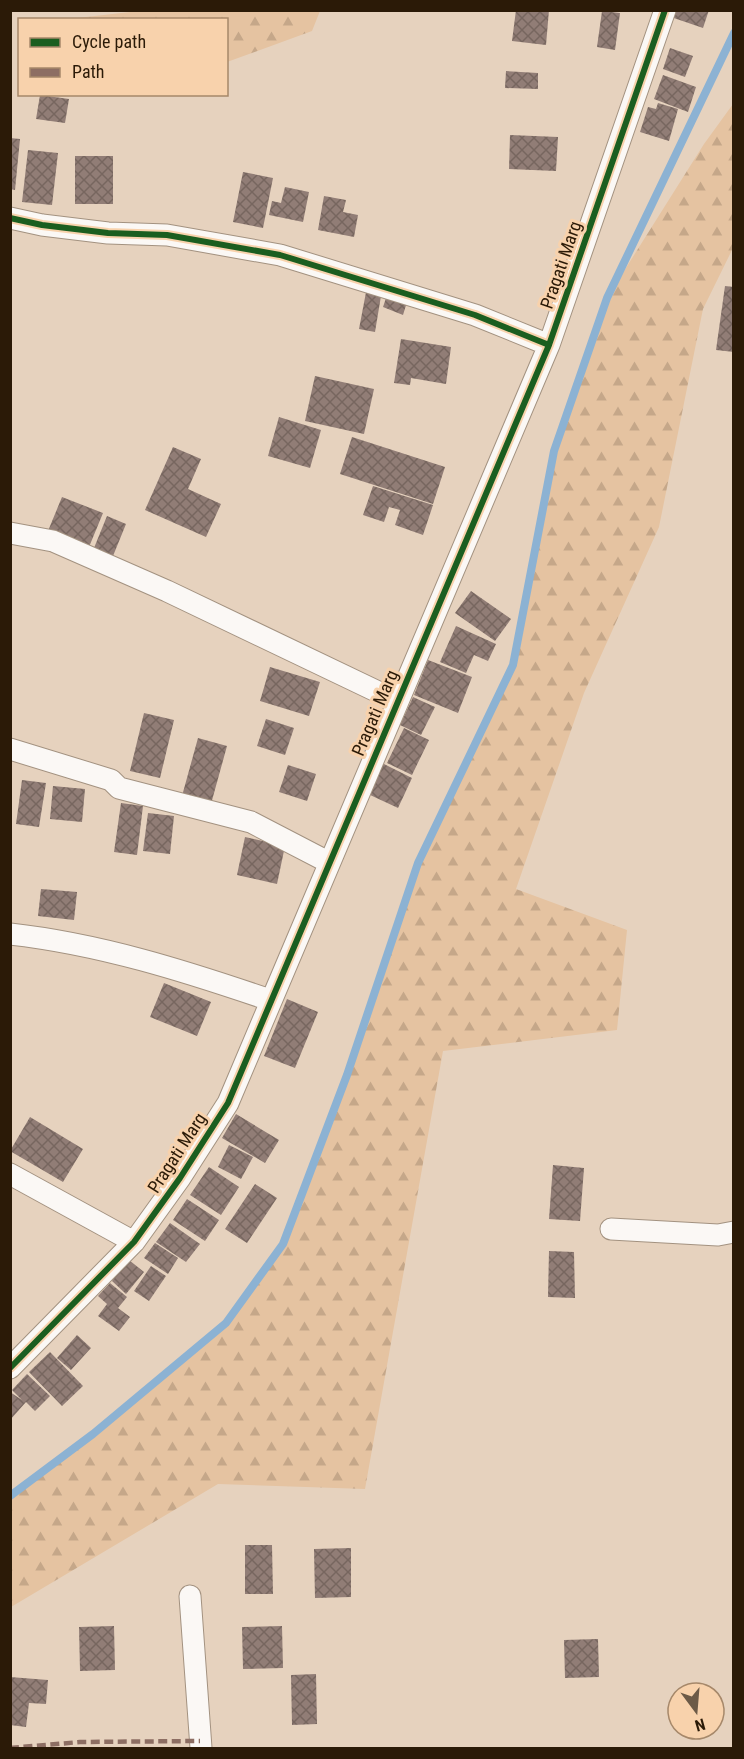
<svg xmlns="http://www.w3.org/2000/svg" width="744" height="1759" font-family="'Roboto Condensed',sans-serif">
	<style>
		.forest { fill: url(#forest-firs) }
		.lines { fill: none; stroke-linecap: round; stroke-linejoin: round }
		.stream { stroke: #8cb2d3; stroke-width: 8 }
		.building { fill: url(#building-cross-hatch) }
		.street-casing { stroke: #a39280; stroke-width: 23 }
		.street { stroke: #fbf8f5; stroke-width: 21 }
		.quiet { stroke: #8d6e63; stroke-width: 4.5; stroke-dasharray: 9 4.5; stroke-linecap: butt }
		.cycleway-casing { stroke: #f8d2ac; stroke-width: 10 }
		.cycleway { stroke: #1b5e20; stroke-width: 6 }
		.labels { text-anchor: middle; stroke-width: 6; stroke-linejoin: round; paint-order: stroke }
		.street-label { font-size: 18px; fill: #2b1a07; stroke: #f8d2ac }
	</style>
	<defs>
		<pattern id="forest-firs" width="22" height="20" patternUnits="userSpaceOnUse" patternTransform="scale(1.5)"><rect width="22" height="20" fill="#e5c3a1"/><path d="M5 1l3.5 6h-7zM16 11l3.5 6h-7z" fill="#c5a789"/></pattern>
		<pattern id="building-cross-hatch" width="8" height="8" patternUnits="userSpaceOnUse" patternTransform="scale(1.5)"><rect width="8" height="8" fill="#917d76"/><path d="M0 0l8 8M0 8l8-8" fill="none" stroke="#77665f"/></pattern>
	</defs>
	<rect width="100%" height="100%" fill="#e6d2be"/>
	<path class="forest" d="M139,11V10L320,11L312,31L227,62L226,20L68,19Z
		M733,104V248L703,309L659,527L584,693L516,889L627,930L617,1030L443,1051L365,1489L218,1484L11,1607V1496L93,1434L226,1323L283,1244L347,1075L418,863L513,665L554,451L607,298L704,144Z"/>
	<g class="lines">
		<path class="stream" d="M10,1496L93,1434L226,1323L283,1244L347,1075L418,863L513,665L554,451L607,298L734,33"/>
	</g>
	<path class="building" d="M516,10H549L546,45L512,41Z
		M670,10H709L703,28L668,16Z
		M602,11L620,13L615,50L597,47Z
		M670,48L693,56L685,77L663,69Z
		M506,71L538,73V89L505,88Z
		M663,75L696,87L688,112L654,99Z
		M40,95L69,99L65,123L36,119Z
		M658,103L678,109L669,141L640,132L648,107L656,109Z
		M510,135L558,137L556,171L509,169Z
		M10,138L20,139L15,190L10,189Z
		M28,150L58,153L52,205L22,202Z
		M75,156H113V204H75Z
		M243,172L273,178L263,228L233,222Z
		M285,187L309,192L303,222L269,215L272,201L281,203Z
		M324,196L346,200L343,212L358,215L354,237L318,230Z
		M725,286L734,287V352L716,350Z
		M367,287L382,290L375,332L359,329Z
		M387,295L407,302L403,315L383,307Z
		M401,339L451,347L446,384L411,378L410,385L394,383Z
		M315,376L374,389L364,434L305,421Z
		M279,417L321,430L310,468L268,456Z
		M352,437L445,467L433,504L340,474Z
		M173,447L201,459L188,489L221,504L206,537L145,510Z
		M373,486L433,505L423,535L395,525L400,510L389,507L384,522L363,515Z
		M62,497L103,513L89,547L48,531Z
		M107,516L126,524L113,556L94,548Z
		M471,591L511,619L495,641L455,613Z
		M456,626L496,644L488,661L474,655L466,673L440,662Z
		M428,660L472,677L458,713L414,695Z
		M270,667L320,682L309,716L260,701Z
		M413,697L435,707L421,735L400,725Z
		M144,713L174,720L160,778L130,771Z
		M266,719L294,728L285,755L257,746Z
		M404,728L429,740L412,775L387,763Z
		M198,738L227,746L211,804L182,796Z
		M382,763L412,778L398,808L368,794Z
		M288,765L316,774L307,801L279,792Z
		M22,780L46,783L39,827L16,824Z
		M53,786L85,789L82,822L50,819Z
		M121,803L143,806L137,855L114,852Z
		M148,813L174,816L170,854L143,851Z
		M245,837L285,846L277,884L237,875Z
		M41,889L77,892L74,920L38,916Z
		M164,983L211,1002L197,1036L150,1017Z
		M287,999L318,1012L295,1068L264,1056Z
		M236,1114L279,1140L265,1163L222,1138Z
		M30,1117L83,1149L63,1182L10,1151Z
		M229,1145L253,1157L241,1179L218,1167Z
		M553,1165L584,1168L580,1221L549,1219Z
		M209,1167L239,1187L221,1215L190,1195Z
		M255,1184L277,1198L247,1243L225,1229Z
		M187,1199L219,1220L205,1241L173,1220Z
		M170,1223L200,1244L186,1262L156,1242Z
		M155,1243L178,1258L168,1274L144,1258Z
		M549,1251L574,1252L575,1298L548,1297Z
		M129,1260L144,1272L126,1294L112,1281Z
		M151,1266L166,1276L149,1301L134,1291Z
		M110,1283L127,1297L118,1308L130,1317L119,1331L98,1316L107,1304L98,1296Z
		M77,1335L91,1348L71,1370L57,1358Z
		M50,1352L83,1386L62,1406L29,1372Z
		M27,1374L50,1396L35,1411L26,1402L10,1420V1392L22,1400L12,1390Z
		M245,1545H272L273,1594H245Z
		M351,1548V1597L315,1598L314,1549Z
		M114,1626L115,1670L80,1671L79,1627Z
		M282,1626L283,1668L243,1669L242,1627Z
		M598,1639L599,1677L565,1678L564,1640Z
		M316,1674L317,1724L292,1725L291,1675Z
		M10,1677L48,1680L46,1704L29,1703L26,1727L10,1725Z"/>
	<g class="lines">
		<defs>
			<path id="street" d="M10,218L42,225L108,233L167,235L280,255L475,315L549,345
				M10,533L53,541L167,591L397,701
				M10,749L111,780L119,788L251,822L328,862
				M10,934C100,944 185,971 270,1000
				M10,1174L134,1242
				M611,1229L718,1235L734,1232
				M10,1368L134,1242L180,1178L228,1103L549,345L665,10
				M190,1596L201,1748"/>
		</defs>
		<use href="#street" class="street-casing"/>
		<use href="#street" class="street"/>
		<path class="quiet" d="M10,1748L80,1742L200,1741"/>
		<defs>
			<path id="cycleway" d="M10,218L42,225L108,233L167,235L280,255L475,315L549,345
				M10,1368L134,1242L180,1178L228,1103L549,345L665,10"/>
		</defs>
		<use href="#cycleway" class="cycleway-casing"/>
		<use href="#cycleway" class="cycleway"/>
	</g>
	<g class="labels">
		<g class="street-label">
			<text transform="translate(561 265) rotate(-71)" y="6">Pragati Marg</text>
			<text transform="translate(375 713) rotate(-67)" y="6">Pragati Marg</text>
			<text transform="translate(177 1153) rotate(-57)" y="6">Pragati Marg</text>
		</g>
	</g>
	<rect width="744" height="1759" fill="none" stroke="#2b1a07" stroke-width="24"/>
	<rect x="18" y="18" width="210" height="78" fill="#f8d2ac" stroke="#a6886a" stroke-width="1.5"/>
	<rect x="30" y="38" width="30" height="9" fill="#1b5e20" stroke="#a6886a" stroke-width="1.5"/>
	<text x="72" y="48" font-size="18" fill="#2b1a07">Cycle path</text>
	<rect x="30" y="68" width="30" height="9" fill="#8d6e63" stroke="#a6886a" stroke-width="1.5"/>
	<text x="72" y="78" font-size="18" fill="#2b1a07">Path</text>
	<g transform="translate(696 1711) rotate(164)"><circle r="28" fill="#f8d2ac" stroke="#a6886a" stroke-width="1.5"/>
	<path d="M0-4.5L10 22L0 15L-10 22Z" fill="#6c5a47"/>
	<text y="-9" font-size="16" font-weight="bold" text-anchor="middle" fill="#2b1a07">N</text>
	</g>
</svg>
